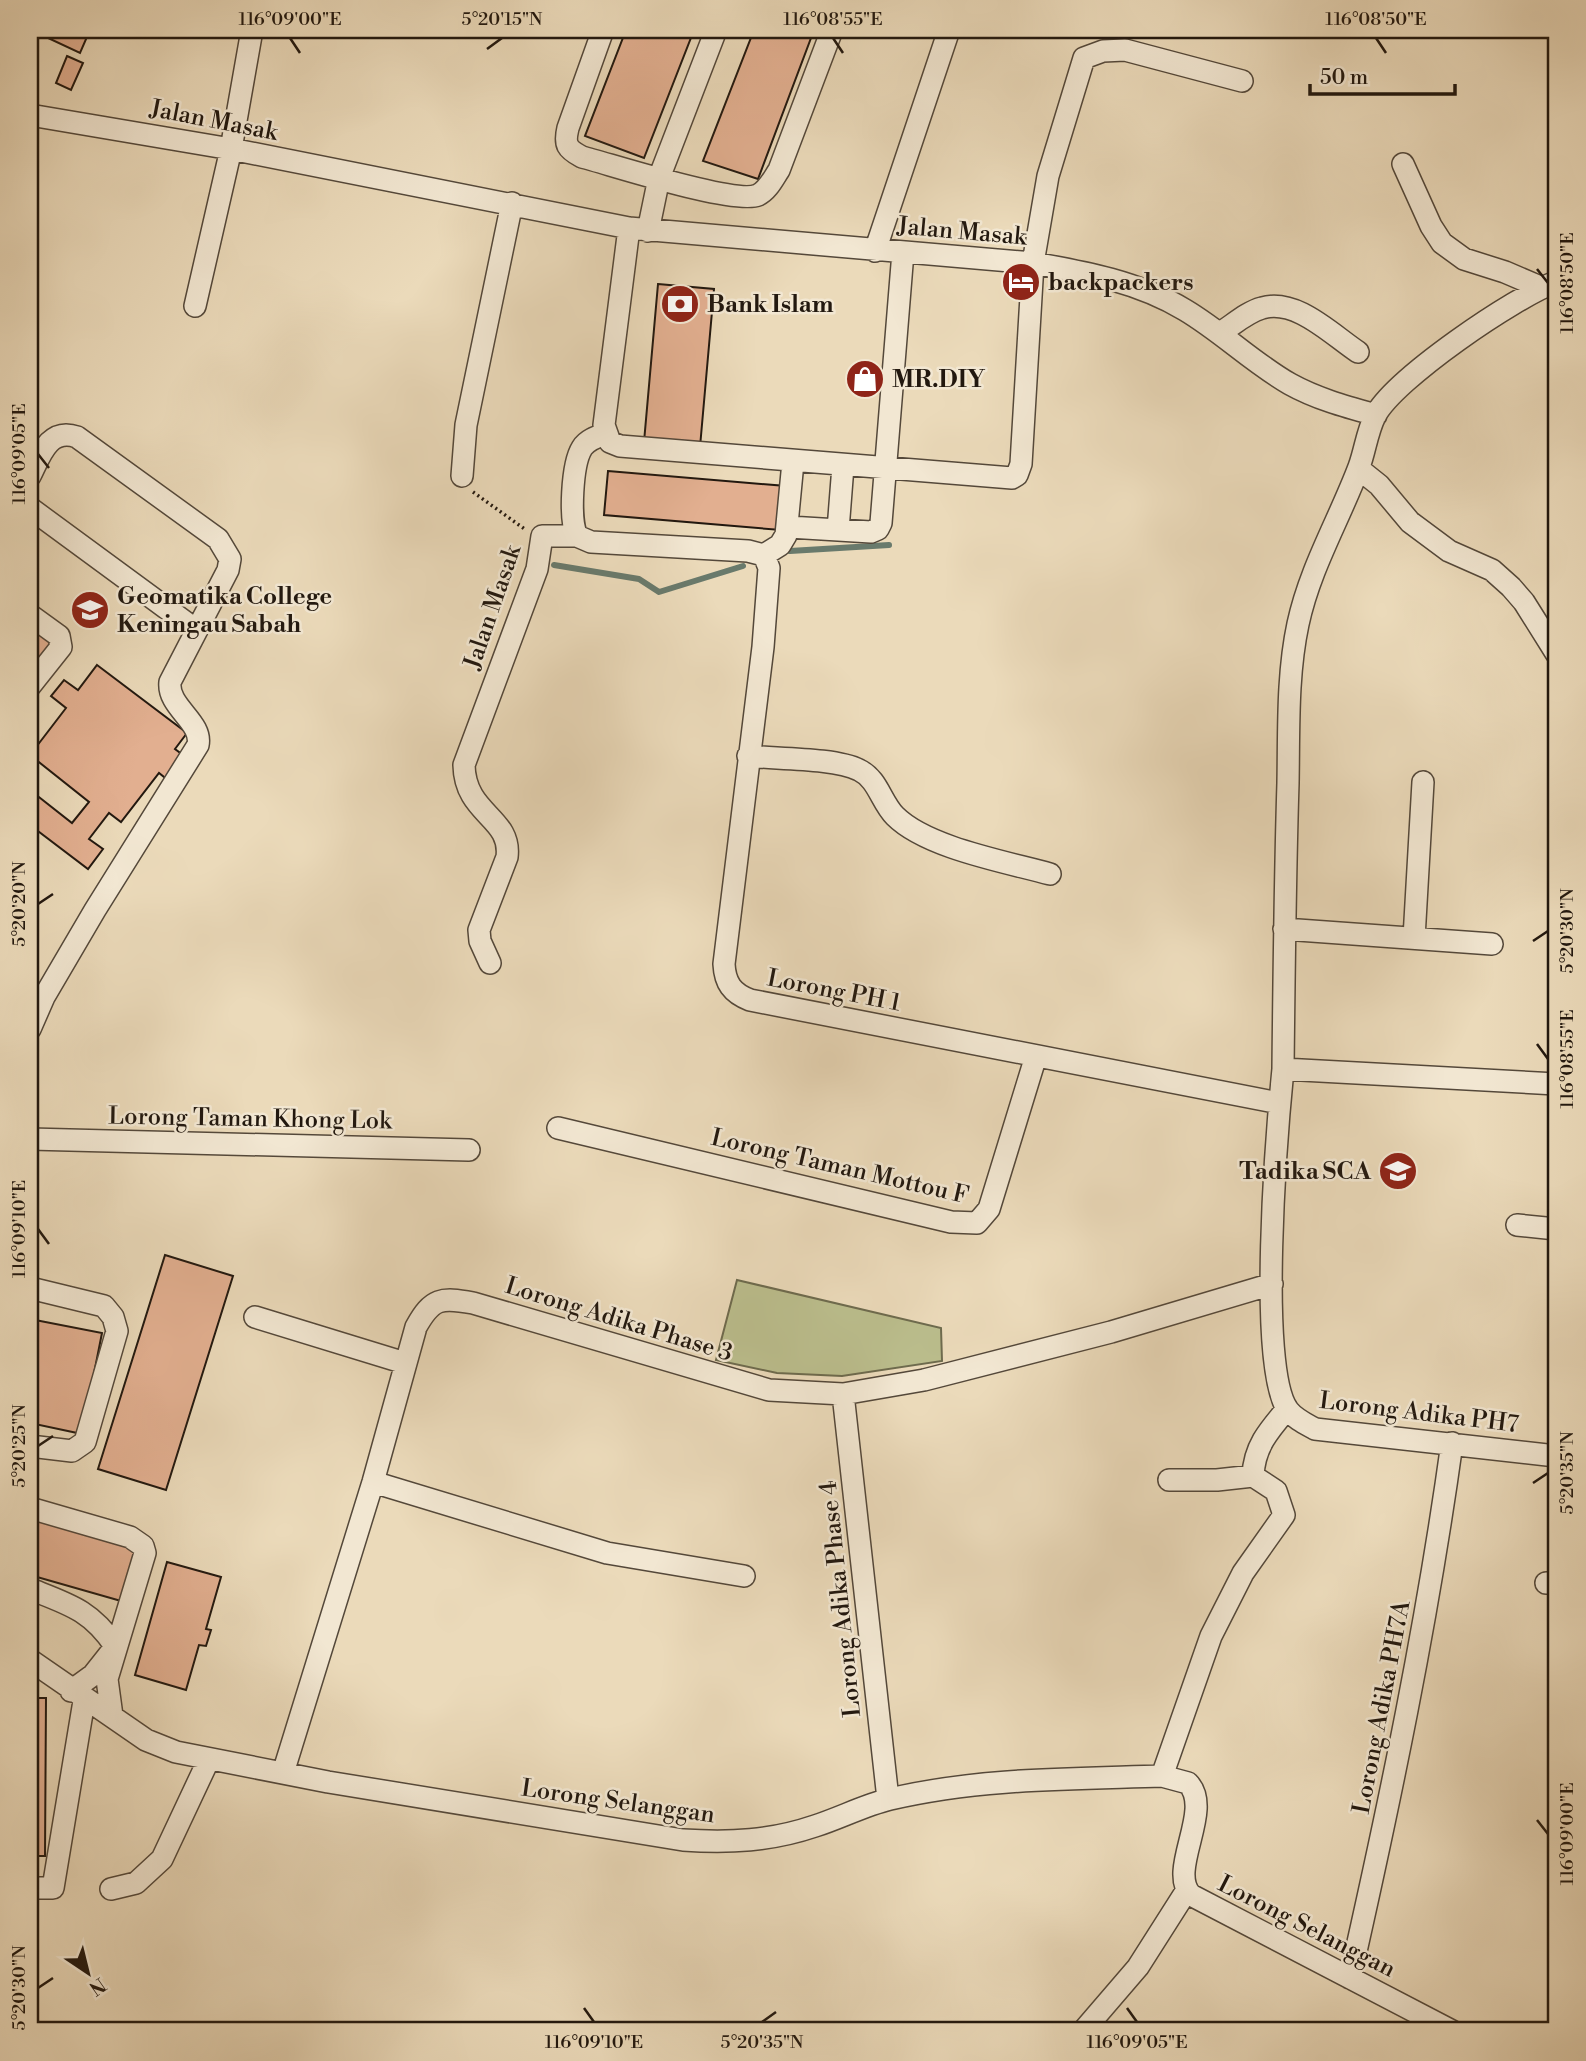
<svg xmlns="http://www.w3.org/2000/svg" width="1586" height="2061" font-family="'Libre Bodoni',serif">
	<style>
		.green { fill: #bbbe8d; stroke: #6e6b4e; stroke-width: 2 }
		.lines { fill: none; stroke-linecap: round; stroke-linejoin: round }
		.stream { stroke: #697a6c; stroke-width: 6 }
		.building { fill: #e2af90; stroke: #22180f; stroke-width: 2 }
		.minor-casing { stroke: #54483a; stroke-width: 24 }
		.path { stroke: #22180f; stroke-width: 3.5; stroke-dasharray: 2 3.5; stroke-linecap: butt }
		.minor { stroke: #f2e7d2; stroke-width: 21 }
		.ticks { fill: none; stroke: #22180f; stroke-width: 2.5 }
		.labels { text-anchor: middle; stroke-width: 5; stroke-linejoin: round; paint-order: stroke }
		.street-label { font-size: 24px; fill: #22180f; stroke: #f2e7d2 }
		.poi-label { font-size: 24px; font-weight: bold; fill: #22180f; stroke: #f2e7d2; text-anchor: start }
		.neatline { fill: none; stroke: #22180f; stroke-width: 2.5 }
		.ticks-label { font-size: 18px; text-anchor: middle; fill: #22180f }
	</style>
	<rect width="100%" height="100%" fill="#ebdaba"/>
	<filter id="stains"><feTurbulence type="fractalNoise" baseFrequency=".00286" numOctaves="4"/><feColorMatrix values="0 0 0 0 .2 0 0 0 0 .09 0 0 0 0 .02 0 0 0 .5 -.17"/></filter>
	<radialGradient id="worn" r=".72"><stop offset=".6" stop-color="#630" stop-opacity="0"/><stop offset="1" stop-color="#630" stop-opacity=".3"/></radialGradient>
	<path class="green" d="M737,1280L941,1328L942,1361L842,1376L777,1373L716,1360Z"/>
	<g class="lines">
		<path class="stream" d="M790,551L889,545
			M554,565L639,579L659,592L743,566"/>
	</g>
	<path class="building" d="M31,30H90L80,53Z
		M626,30H694L644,158L585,136Z
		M754,30H814L758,179L703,161Z
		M67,56L83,63L71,90L56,83Z
		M658,284L714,289L700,447L644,442Z
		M608,471L786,486L781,530L604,515Z
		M30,625L50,641L51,650L30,678Z
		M97,665L187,733L175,749L187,758L169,781L159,773L121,822L109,813L89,839L103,849L88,869L30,825V790L72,823L89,802L30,755L66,708L51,696L64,680L78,690Z
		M165,1255L233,1276L166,1490L98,1469Z
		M30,1319L102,1333L82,1434L30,1423Z
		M30,1518L136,1549L121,1601L30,1575Z
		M167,1562L221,1577L206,1629L211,1630L206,1646L199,1645L186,1690L135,1675Z
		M30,1698H46L45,1856H30Z"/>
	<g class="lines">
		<defs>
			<path id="minor" d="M603,30L568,128C564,145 567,149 582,157C613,165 735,205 758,195C768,190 773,179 779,170L832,30
				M30,115L231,149L629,228L1033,263C1085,272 1139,282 1185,310C1222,332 1253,363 1290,384C1317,399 1347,407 1376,415
				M1403,164L1431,226L1442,243L1464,259L1505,272L1540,287
				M629,228L604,425L610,442L620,446L1012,478L1017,475L1021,464L1033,263L1048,176L1084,58L1103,51L1125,50L1242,81
				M648,231L659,178L716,30
				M875,251L949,30
				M1556,282C1516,296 1394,379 1375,416C1367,432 1365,451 1359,467C1339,520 1310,568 1298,624C1287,675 1289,731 1288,783C1285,878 1284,973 1283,1069L1556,1084
				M195,306L231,149L252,30
				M1220,333C1233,325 1247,312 1262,308C1296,298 1331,334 1358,352
				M605,434C596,437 587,440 582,448C572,464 569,520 577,536L591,542L748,551L764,555
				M1359,469L1379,485L1410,522L1449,551L1492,570L1511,587L1524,602L1556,653
				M30,476C40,456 49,427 77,437L218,539L230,559L228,570L170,682C167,707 203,722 198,745L95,910L44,997L30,1029
				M462,476L466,425L512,203
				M30,508L196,630
				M789,527L871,532L878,529L881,523L903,252
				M838,530L843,466
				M764,555L769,568L763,647L724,964C725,983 732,993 750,1000L1279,1103
				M764,555L780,545L786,535L793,462
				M30,615L59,636L61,647L30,686
				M748,756C776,759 836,758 859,770C878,779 881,802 895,816C927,848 1007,862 1050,874
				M1284,929L1492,944
				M1414,938L1423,782
				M490,963L480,941L479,930L507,857C512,817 465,815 464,765L537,569L542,536H577
				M1283,1069C1277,1129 1257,1368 1288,1410C1295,1419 1306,1424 1315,1429L1556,1456
				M558,1128L951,1222L977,1223L989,1209L1036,1056
				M30,1139L469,1150
				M1517,1225L1556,1229
				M30,1288L104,1306L113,1317L117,1331L85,1442L72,1451L30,1446
				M255,1317L405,1363
				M843,1394L888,1799
				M1253,1476C1254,1447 1269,1430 1287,1409
				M373,1482L607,1553L744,1576
				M30,1508L130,1537L143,1546L145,1553L107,1679L112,1716
				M1546,1583H1556
				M30,1589C68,1604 91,1610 115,1646
				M30,1660L146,1740L176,1752L328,1782L683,1840C730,1843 771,1841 815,1826C840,1818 865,1805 890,1799C980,1778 1071,1779 1162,1776L1188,1783C1214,1810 1167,1870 1191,1895L1452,2031
				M71,1691L93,1675L112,1651
				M283,1773L373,1482L416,1327C432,1298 441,1297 473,1303L769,1390L843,1394L924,1380L1111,1332L1272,1284
				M1162,1776L1211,1636L1243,1573L1284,1515L1276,1491L1253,1476L1217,1480H1169
				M30,1888H53L84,1701
				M111,1889L136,1883L162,1859L208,1761
				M1350,1978C1390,1801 1427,1624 1452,1443
				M1083,2031L1138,1967L1187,1890"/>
		</defs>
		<use href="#minor" class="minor-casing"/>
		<path class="path" d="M473,492L526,530"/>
		<use href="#minor" class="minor"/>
	</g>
	<path class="ticks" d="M290,38L300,53M833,38L843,53M1376,38L1386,53M487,49L502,38M1537,269L1548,283M38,454L49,468M38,904L53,894M1533,941L1548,931M1537,1044L1548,1059M38,1229L49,1244M38,1446L53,1436M1533,1483L1548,1473M1537,1820L1548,1834M38,1988L53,1978M584,2008L594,2022M1127,2008L1137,2022M762,2022L776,2012"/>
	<defs>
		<symbol id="hotel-disc" viewBox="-11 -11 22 22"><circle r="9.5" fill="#8f2418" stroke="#f2e7d2"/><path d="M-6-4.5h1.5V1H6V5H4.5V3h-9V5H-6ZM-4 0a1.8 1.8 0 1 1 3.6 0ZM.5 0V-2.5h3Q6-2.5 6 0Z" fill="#fff"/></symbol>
		<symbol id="bank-disc" viewBox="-11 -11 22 22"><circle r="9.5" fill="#8f2418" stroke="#f2e7d2"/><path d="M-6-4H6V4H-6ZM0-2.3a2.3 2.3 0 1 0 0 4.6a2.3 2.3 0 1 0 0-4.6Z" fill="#fff"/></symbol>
		<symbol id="shop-disc" viewBox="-11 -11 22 22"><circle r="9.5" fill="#8f2418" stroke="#f2e7d2"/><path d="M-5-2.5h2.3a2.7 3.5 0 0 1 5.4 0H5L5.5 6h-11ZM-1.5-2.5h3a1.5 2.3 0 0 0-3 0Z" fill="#fff"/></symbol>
		<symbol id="university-disc" viewBox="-11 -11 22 22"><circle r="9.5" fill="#8f2418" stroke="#f2e7d2"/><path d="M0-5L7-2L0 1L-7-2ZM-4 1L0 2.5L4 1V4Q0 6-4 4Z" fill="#fff"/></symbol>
		<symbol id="school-disc" viewBox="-11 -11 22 22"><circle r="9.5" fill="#8f2418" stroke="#f2e7d2"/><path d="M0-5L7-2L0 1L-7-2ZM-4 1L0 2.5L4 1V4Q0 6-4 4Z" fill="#fff"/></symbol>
	</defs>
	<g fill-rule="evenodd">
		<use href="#hotel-disc" x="999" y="260" width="44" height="44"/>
		<use href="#bank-disc" x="658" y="282" width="44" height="44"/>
		<use href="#shop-disc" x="843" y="357" width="44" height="44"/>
		<use href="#university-disc" x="68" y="588" width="44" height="44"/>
		<use href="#school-disc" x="1376" y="1149" width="44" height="44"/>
	</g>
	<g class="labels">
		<g class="street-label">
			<text transform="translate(214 120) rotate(11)" y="8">Jalan Masak</text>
			<text transform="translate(962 231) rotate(5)" y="8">Jalan Masak</text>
			<text transform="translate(492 607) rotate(-71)" y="8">Jalan Masak</text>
			<text transform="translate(834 990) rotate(11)" y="8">Lorong PH 1</text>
			<text transform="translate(250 1118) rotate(1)" y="8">Lorong Taman Khong Lok</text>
			<text transform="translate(840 1166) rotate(13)" y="8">Lorong Taman Mottou F</text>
			<text transform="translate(619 1319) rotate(17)" y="8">Lorong Adika Phase 3</text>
			<text transform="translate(1419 1412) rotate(7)" y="8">Lorong Adika PH7</text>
			<text transform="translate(840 1599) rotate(-96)" y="8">Lorong Adika Phase 4</text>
			<text transform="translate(1381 1707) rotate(-79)" y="8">Lorong Adika PH7A</text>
			<text transform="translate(618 1801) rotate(8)" y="8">Lorong Selanggan</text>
			<text transform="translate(1307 1926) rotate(27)" y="8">Lorong Selanggan</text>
		</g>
		<g class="poi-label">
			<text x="1048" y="290">backpackers</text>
			<text x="707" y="312">Bank Islam</text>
			<text x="892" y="387">MR.DIY</text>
			<text x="117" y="604">Geomatika College<tspan x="117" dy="28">Keningau Sabah</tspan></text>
			<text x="1371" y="1179" text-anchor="end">Tadika SCA</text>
		</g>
	</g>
	<rect width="1586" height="2061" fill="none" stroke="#ebdaba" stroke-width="77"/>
	<g transform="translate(88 1973) rotate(145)" stroke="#f2e7d2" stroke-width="5" paint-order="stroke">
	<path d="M0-5L12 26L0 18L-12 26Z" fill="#22180f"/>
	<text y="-10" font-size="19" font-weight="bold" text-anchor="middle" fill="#22180f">N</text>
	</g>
	<path d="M1310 84v10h145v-10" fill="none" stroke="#22180f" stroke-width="3.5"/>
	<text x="1320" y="84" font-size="21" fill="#22180f" stroke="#f2e7d2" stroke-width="5" paint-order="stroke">50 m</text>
	<rect x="38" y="38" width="1510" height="1984" class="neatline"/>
	<g class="ticks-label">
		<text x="290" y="25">116°09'00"E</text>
		<text x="502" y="25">5°20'15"N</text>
		<text x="833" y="25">116°08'55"E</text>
		<text x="1376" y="25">116°08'50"E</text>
		<text transform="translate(1567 283) rotate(-90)" y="6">116°08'50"E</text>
		<text transform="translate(19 454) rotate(-90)" y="6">116°09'05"E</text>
		<text transform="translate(19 904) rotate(-90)" y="6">5°20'20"N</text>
		<text transform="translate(1567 931) rotate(-90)" y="6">5°20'30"N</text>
		<text transform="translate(1567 1059) rotate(-90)" y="6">116°08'55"E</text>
		<text transform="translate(19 1229) rotate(-90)" y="6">116°09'10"E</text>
		<text transform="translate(19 1446) rotate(-90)" y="6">5°20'25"N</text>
		<text transform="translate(1567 1473) rotate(-90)" y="6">5°20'35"N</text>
		<text transform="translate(1567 1834) rotate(-90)" y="6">116°09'00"E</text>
		<text transform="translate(19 1988) rotate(-90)" y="6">5°20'30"N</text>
		<text x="594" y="2048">116°09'10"E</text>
		<text x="762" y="2048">5°20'35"N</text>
		<text x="1137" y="2048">116°09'05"E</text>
	</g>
	<rect width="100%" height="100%" filter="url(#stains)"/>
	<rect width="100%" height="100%" fill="url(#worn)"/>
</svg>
